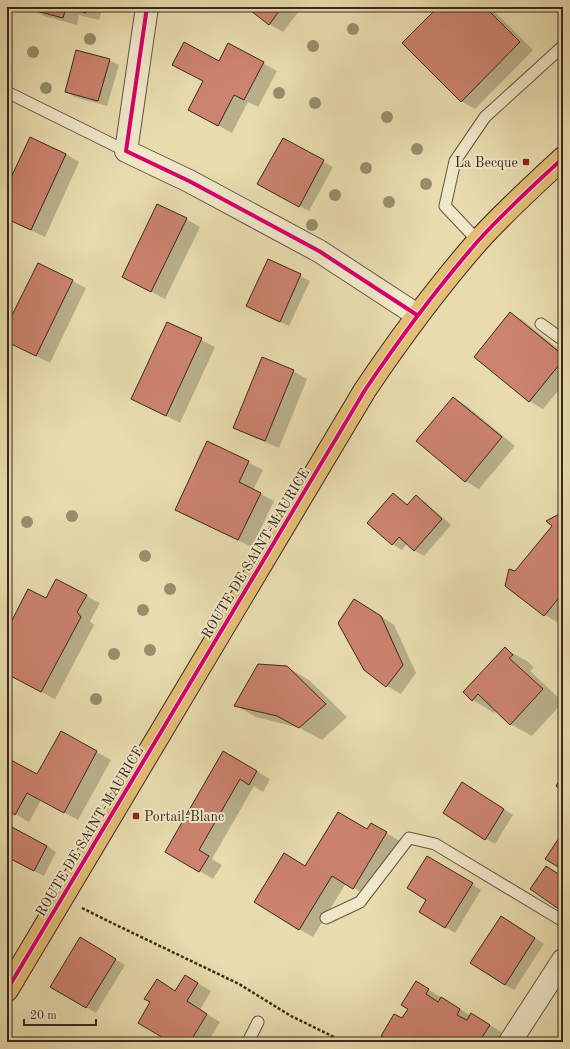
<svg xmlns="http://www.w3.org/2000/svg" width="570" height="1049" font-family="'Old Standard TT',serif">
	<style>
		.shadow { fill: #0003 }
		.building { fill: #cc836f; stroke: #39281c }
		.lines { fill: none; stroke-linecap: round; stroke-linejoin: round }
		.service-casing { stroke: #655540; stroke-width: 13 }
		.minor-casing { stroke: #655540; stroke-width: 24 }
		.primary-casing { stroke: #39281c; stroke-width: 24 }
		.path { stroke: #39281c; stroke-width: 2.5; stroke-dasharray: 3 2; stroke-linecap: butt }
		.service { stroke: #f0e8ca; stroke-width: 11 }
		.minor { stroke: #f0e8ca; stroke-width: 22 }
		.primary { stroke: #e4be77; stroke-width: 22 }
		.cycleway-casing { stroke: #f0e8ca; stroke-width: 6 }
		.cycleway { stroke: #d6006c; stroke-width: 4 }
		.tree { fill: #988e6d }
		.poi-dot { fill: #8f2418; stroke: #f0e8ca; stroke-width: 1.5 }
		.labels { text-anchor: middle; stroke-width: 4; stroke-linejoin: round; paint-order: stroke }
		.poi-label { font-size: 14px; fill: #39281c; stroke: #f0e8ca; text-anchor: end }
		.street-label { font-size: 14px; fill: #39281c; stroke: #f0e8ca }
	</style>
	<rect width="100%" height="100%" fill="#e8dcae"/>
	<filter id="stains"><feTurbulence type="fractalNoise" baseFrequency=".005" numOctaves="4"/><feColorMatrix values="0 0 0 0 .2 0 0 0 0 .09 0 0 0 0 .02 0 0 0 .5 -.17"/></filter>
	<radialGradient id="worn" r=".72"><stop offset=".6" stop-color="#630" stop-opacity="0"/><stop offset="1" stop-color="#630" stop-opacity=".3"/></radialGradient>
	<path class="shadow" d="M30,7H103L99,20L79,15L77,25L44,16L30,8Z
		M247,7H302L283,32L269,24Z
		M439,7H490L533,50L475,109L461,101Z
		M229,45L277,71L258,107L248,102L232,133L203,117Z
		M109,60L119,65L107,106L75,97L66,92Z
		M283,139L333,167L309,211L268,189Z
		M66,154L79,162L45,237L7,219V189Z
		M186,219L200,227L165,299L123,277Z
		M269,260L310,281L289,326L248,306Z
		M72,281L86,288L50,363L7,341V328Z
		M510,313L524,321L563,353V385L543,409L529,401Z
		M168,323L215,347L180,423L133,399Z
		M293,371L307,379L279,448L248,435L235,427Z
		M454,398L467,406L515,446L479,489L465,481Z
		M208,442L263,470L253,490L274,501L252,547L190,517Z
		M393,494L409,505L416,496L425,502L451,525L424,556L414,550L407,544L402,550L392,544Z
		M563,513V618L558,623L545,615L506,586Z
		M86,596L100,603L90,621L94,625L55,699L7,674V632L46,600Z
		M368,608L394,625L416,673L401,694L387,686L364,669Z
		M505,649L527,661L534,668L530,671L563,702L532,736L510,724L496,710L494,713L473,700Z
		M287,667L309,680L347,717L322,740L300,728L256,717L235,705Z
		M61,732L111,760L78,820L41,800L29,822L7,809V759L38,776Z
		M223,752L270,779L263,792L254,786L212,859L222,865L213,879L166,852Z
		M472,789L513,815L495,844L486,839Z
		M371,824L400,841L367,896L346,883L313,937L299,929L305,867L367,830Z
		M7,833L47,846L56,852L44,876L7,857Z
		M437,862L481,890L455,933L445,927L428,900Z
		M511,922L544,944L514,990L505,985Z
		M81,939L125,965L96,1013L52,987Z
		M186,976L211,991L200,1010L220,1022L208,1042H172L152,1002L176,992Z
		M416,982L471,1016L472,1014L511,1038L508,1042H394L402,1020L410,1008Z"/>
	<path class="building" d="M29,7H87L86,13L66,8L63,18L29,9Z
		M246,7H282L269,25Z
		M438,7H485L520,42L461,102L402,43Z
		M184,42L219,61L228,43L264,62L244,100L234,95L218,126L188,110L203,81L172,65Z
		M76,50L110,59L98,101L65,92Z
		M30,137L66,154L31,230L7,219V186Z
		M283,138L324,160L299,207L257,184Z
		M157,204L187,218L151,292L122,277Z
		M268,259L301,274L280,322L246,306Z
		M38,263L73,280L36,356L7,342V325Z
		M510,312L563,355V360L529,402L474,357Z
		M167,322L202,338L166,416L131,399Z
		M262,357L294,370L265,441L233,428Z
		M453,397L502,437L465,482L416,441Z
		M207,441L249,461L239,482L261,493L238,540L175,510Z
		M393,493L407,505L416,495L442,519L414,551L399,537L392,545L367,523Z
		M563,512V593L544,616L505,586L509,569L515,571L552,526L546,521Z
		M56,579L87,595L77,612L81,617L41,692L7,674V630L28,589L46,598Z
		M354,599L381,616L403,665L386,687L364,670L338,623Z
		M505,647L513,655L509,658L543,689L510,725L478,694L472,701L463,692Z
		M258,664L287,666L326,704L299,728L277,716L234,706Z
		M61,731L97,751L64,813L27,793L15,815L7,810V758L37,774Z
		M223,751L257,771L249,785L240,779L199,850L209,856L199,872L165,852Z
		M563,775V791L556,786Z
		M462,782L504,809L485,840L443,813Z
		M338,812L367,829L371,823L387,832L353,889L332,876L299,930L254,902L284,853L305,866Z
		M10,826L47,846L34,871L7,857V831Z
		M563,832V870L545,859Z
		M427,856L473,883L445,928L419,912L426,900L407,888Z
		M546,866L563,877V912L530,889Z
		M501,916L535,938L505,985L470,963Z
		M80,937L116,959L86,1008L50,987Z
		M185,975L198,983L187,1001L207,1014L190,1042H170L138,1023L150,1002L144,999L157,979L175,991Z
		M416,981L429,989L426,994L438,1002L441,997L460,1009L457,1015L467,1020L471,1013L490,1025L479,1042H403L400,1040L398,1042H392L381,1036L394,1014L402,1018L408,1009L401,1005Z"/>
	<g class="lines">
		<defs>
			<path id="service" d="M7,92L126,151
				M478,241L445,206L455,161L485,117L563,46
				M541,324L563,340
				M326,918L360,902L409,838L435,844L563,921
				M248,1042L258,1022"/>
			<path id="minor" d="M147,7L126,151L189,181L319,251L417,315
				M510,1042L563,960"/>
			<path id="primary" d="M7,990L365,390C400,338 437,288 478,241C504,212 534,185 563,158"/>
		</defs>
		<use href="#service" class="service-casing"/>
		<use href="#minor" class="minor-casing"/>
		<use href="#primary" class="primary-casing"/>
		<path class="path" d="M82,908L110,922L239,984L291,1016L344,1042"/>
		<use href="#service" class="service"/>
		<use href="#minor" class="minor"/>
		<use href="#primary" class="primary"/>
		<defs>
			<path id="cycleway" d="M147,7L126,151L189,181L319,251L417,315
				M7,990L365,390C400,338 437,288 478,241C504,212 534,185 563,158"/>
		</defs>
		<use href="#cycleway" class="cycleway-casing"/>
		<use href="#cycleway" class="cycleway"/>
	</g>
	<g class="tree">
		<circle cx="353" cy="29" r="6"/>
		<circle cx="90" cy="39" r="6"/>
		<circle cx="313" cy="46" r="6"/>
		<circle cx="33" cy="52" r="6"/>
		<circle cx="46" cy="88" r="6"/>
		<circle cx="279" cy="93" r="6"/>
		<circle cx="315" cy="103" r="6"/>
		<circle cx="387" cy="117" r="6"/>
		<circle cx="417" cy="149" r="6"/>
		<circle cx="366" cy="168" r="6"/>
		<circle cx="426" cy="184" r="6"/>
		<circle cx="335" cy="195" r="6"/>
		<circle cx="389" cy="202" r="6"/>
		<circle cx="312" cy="225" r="6"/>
		<circle cx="72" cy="516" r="6"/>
		<circle cx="27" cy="522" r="6"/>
		<circle cx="145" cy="556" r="6"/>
		<circle cx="170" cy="589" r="6"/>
		<circle cx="143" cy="610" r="6"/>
		<circle cx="150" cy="650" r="6"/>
		<circle cx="114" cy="654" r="6"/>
		<circle cx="96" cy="699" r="6"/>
	</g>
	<g class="poi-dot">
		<rect x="522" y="158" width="8" height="8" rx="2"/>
		<rect x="132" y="812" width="8" height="8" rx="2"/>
	</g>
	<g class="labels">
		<g class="poi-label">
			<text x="518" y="167">La Becque</text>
			<text x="144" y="821" text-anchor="start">Portail-Blanc</text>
		</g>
		<g class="street-label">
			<text transform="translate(255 553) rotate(-59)" y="5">ROUTE DE SAINT-MAURICE</text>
			<text transform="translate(89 831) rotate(-59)" y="5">ROUTE DE SAINT-MAURICE</text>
		</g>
	</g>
	<rect width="570" height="1049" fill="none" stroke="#e8dcae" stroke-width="24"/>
	<rect x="8" y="8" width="554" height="1033" fill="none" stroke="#39281c" stroke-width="2"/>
	<rect x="12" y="12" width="546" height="1025" fill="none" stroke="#39281c"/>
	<path d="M24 1019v6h72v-6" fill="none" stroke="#39281c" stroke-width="2"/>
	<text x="30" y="1019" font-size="12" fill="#39281c" stroke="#f0e8ca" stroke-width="3" paint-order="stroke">20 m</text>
	<rect width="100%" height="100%" filter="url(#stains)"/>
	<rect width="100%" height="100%" fill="url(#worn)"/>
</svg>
